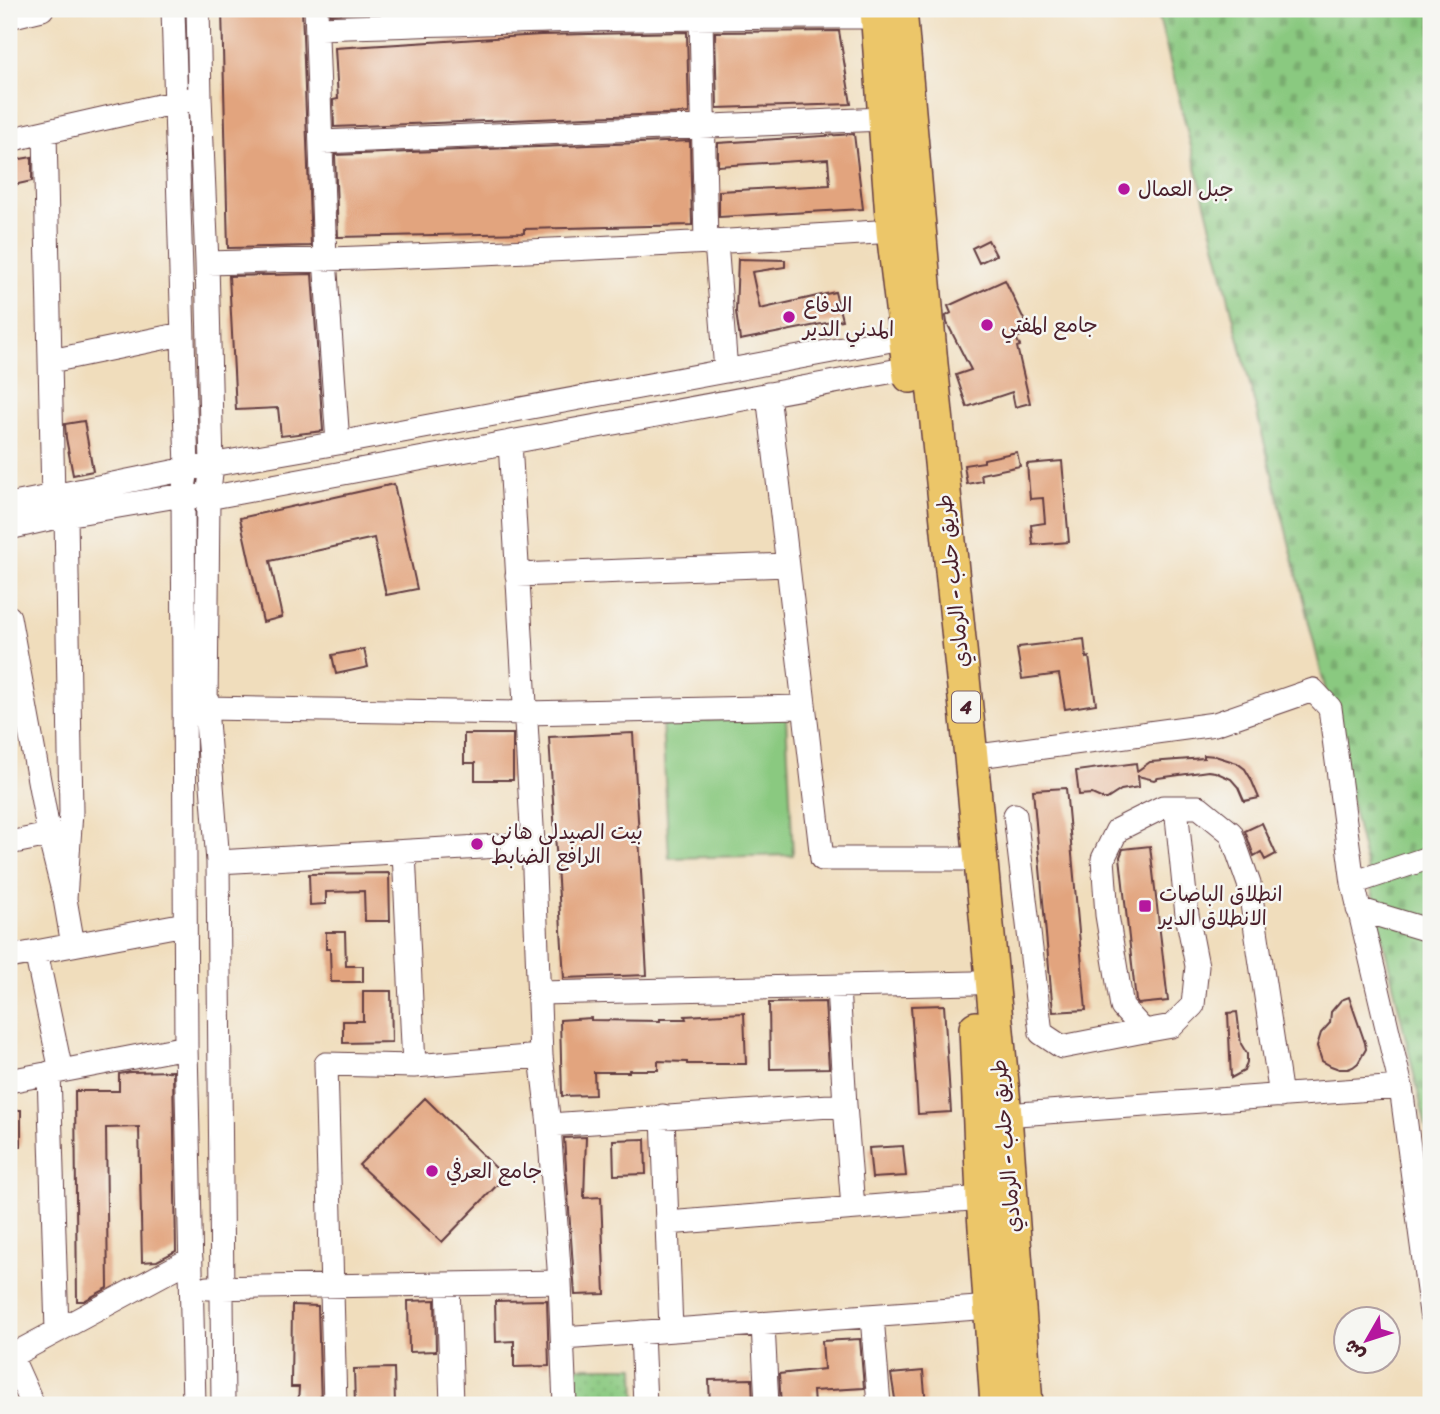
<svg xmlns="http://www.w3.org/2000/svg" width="1440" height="1414" font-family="Sriracha,'Playpen Sans Arabic',sans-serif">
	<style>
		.grass { fill: url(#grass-dots); stroke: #6a7456; stroke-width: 2 }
		.cemetery { fill: url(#cemetery-stones); stroke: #6a7456; stroke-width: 2 }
		.park { fill: #8ac980; stroke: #6a7456; stroke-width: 2 }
		.building { fill: #e2a47e }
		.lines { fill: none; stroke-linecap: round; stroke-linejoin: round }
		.minor-casing { stroke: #633c41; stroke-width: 25 }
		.highway-casing { stroke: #633c41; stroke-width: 36 }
		.minor { stroke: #fff; stroke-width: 23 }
		.highway { stroke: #ecc669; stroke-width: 33 }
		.poi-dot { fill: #b5179e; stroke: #f6f6f2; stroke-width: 2.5 }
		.labels { text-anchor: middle; stroke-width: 5; stroke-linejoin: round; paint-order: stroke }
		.shield { fill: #f6f6f2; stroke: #7e6067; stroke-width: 2 }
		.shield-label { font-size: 19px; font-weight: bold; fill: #4a1f2b }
		.poi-label { font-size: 21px; fill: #4a1f2b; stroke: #f6f6f2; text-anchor: start }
		.street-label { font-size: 21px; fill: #4a1f2b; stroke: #f6f6f2 }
	</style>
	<defs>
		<pattern id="grass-dots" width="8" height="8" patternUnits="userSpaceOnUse" patternTransform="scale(1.75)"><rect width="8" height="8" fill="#8ac980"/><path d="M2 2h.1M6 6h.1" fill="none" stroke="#79ac6f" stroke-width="1.8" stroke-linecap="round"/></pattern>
		<pattern id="cemetery-stones" width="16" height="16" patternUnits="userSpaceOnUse" patternTransform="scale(1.75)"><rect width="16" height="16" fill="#8ac980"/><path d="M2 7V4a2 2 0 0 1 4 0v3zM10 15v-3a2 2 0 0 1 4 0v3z" fill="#79ac6f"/></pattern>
	</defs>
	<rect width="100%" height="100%" fill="#f6f6f2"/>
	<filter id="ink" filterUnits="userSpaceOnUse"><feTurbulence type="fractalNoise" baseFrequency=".0143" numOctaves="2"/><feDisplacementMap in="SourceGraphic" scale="14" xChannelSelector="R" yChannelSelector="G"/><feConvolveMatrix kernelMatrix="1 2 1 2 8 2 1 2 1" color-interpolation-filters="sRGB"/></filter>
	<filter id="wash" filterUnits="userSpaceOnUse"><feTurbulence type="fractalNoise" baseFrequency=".00686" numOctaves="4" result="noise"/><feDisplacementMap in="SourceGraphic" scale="28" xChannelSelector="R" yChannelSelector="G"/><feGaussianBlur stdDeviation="1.57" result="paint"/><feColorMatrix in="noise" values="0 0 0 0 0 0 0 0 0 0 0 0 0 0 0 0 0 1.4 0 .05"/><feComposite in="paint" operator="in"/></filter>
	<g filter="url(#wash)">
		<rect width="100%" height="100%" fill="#f0ddbc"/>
		<path class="grass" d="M571,1367H635L636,1405H572Z"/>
		<path class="cemetery" d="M1157,9H1431V1149L1330,708Z"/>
		<path class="park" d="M786,717L793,855L669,858L662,722Z"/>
		<g id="blocks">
			<path class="building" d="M222,9H302L311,246L228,248Z
				M330,9H408V11L330,14Z
				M839,31L851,104L717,108L715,32Z
				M687,32L689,113L334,127L333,100L338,99L335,48L541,35Z
				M854,134L863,209L719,217V191L830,185L828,159L718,166V143Z
				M690,141L692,225L524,229V233L338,237L335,155Z
				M32,157V181L9,186V161Z
				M988,240L996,255L979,263L972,248Z
				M738,259L785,260V267L752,272L760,309L835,292L842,320L740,340L736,312Z
				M312,274L323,431L281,436L278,408L236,410L229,276Z
				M1005,280L1030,332L1016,338L1020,346L1017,347L1030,403L1015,407L1012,392L967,407L956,375L971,370L947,323L946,316L951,313L948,306Z
				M84,421L93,471L73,475L66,438L65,424Z
				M1017,452L1020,466L981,474L982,481L967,484L964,465L984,462V459Z
				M1062,461L1069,542L1033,545L1031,525L1045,523L1043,498L1030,499L1027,464Z
				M394,484L417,589L386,595L374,538L270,561L282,617L263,622L240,518Z
				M1084,639L1086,658L1089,657L1096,704L1065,709L1059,674L1022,679L1017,649L1019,648V647Z
				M364,649L368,667L336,674L332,655Z
				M633,733L647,975L564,978L549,737Z
				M464,734H513V780H475V763H464Z
				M1204,755L1215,756L1237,763L1245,769L1251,779L1259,798L1244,801L1238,787L1231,779L1215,772L1208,771L1158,778L1154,780L1138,776L1139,787L1121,790L1107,799H1103L1092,794L1079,795L1076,771L1136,763L1137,771L1150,762L1204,758Z
				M1066,788L1086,1010L1053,1012L1033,790Z
				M1262,823L1276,854L1265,860L1261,852L1254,856L1245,831Z
				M1150,846L1168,1001L1138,1004L1136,1001L1120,857L1123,849Z
				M389,873L390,921H365L364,891L326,892V904L310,905L309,874Z
				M326,932H345L346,966H363V982H331L330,949H326Z
				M363,991H391L392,1042L343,1043V1021H363Z
				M1349,997L1365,1043L1366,1049L1358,1063L1353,1067L1348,1069H1339L1331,1066L1322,1061L1317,1046L1321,1033L1330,1023L1331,1012L1341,1000Z
				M825,1002L829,1068L770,1069L769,1003Z
				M944,1005L951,1112L918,1114L911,1006Z
				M1237,1012L1241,1044L1247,1054V1062L1244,1071L1231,1078L1228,1013Z
				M744,1013L746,1064H687V1062L658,1061V1070H629V1072H594L595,1095L562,1096L560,1020L591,1018V1020L660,1021V1019H686L685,1016Z
				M173,1071L176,1251L157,1261L142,1262L139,1127L106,1128L108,1288L84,1301H77L75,1091H119V1074L130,1072Z
				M425,1098L505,1177L442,1242L359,1165Z
				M9,1110H21V1147H9Z
				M586,1137L584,1198L601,1197L605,1294L575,1295L564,1138Z
				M645,1139L646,1174L614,1175L613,1140Z
				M903,1146L906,1176L872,1178L869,1148Z
				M435,1300L436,1351L409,1352L408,1301Z
				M547,1300L549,1366L514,1367V1341L496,1342L495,1301Z
				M292,1305L318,1306L321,1405H298L299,1387H291Z
				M860,1339L864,1388L813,1391L814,1405H781L779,1374L824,1369L822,1341Z
				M394,1368L395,1405H355L354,1369Z
				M923,1371L926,1405H896L891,1374Z
				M752,1379L753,1405H710L709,1380Z"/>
		</g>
	</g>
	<g filter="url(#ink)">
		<use href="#blocks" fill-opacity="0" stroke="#633c41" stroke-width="2"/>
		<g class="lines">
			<defs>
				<path id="minor" d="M173,9L187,469L183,495L186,1047L194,1405
					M198,9L200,97L207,263L212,465L208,498L206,708L218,862L223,1405
					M316,9L325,259L338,443
					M9,17L42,9
					M701,19L706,243
					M317,28C504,22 690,16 877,17
					M45,132L53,497
					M9,140L190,99
					M321,142L884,119
					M716,242L726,371
					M207,263C436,256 664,246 893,231
					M51,361L182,334
					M768,394L822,859H962
					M510,442L533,844L541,1056L549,1125L560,1282L565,1405
					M9,505L187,469L338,443L918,335
					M9,528L66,515L183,495L208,498L921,366
					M517,575L787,565
					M9,617L49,835L65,899L73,945
					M206,708L525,713L804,707
					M971,757L1215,724L1313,690L1330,708L1353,883
					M1176,807L1187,915L1197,966L1193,1005L1172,1026L1144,1031L1122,1007L1107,915L1103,859L1117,830L1163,807H1199L1231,833L1249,884L1281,1096
					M1015,815L1041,1033L1062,1047L1144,1031
					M9,843L49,835
					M404,852L414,1066
					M1431,857L1353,883L1401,1087L1431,1313
					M218,862L533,844
					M65,899L71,812L66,515
					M1358,909L1431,931
					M36,952L61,1071
					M9,957L185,924
					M539,993L974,983
					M49,1073L57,1331
					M9,1081L186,1047
					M845,1105L853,1208
					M1005,1115L1401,1087
					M663,1116L671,1330
					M549,1125L845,1105L838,987
					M667,1223L983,1198
					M448,1284L452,1405
					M208,1288L560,1282
					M872,1316L879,1405
					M763,1324L767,1405
					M642,1332L645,1405
					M563,1338L991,1307
					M11,1356L33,1405
					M9,1357L191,1259
					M335,1405L326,1064L414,1066L541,1056"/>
				<path id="highway" d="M877,9L893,231L910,376
					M900,9L931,364L971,757L1005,1115L1026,1405
					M976,1028L983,1198L997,1405"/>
			</defs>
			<use href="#minor" class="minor-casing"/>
			<use href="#highway" class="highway-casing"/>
			<use href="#minor" class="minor"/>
			<use href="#highway" class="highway"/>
		</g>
	</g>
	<g class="poi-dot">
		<circle cx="1124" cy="189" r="7"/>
		<circle cx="789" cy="317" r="7"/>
		<circle cx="987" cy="325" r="7"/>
		<circle cx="477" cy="844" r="7"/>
		<rect x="1138" y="899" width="14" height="14" rx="3.5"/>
		<circle cx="432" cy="1171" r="7"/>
	</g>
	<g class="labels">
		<rect class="shield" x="952" y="691.5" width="28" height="31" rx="5"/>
		<g class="shield-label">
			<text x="966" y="714">4</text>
		</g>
		<g class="poi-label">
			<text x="1138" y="196">جبل العمال</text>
			<text x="803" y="312">الدفاع<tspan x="803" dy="24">المدني الدير</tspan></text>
			<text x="1001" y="332">جامع المفتي</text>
			<text x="491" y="839">بيت الصيدلي هاني<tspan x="491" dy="24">الرافع الضابط</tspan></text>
			<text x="1159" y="901">انطلاق الباصات<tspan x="1159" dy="24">الانطلاق الدير</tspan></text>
			<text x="446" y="1178">جامع العرفي</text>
		</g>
		<g class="street-label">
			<text transform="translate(953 581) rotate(-96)" y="7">طريق حلب - الرمادي</text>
			<text transform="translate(1006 1146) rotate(-95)" y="7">طريق حلب - الرمادي</text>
		</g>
	</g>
	<rect width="1440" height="1414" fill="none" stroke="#f6f6f2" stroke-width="35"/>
	<g transform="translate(1367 1340) rotate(231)"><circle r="33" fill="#f6f6f2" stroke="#b1a0a2" stroke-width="2"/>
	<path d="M0-5L12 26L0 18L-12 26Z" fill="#b5179e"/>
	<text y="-10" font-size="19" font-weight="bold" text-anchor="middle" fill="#4a1f2b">ش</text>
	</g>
</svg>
